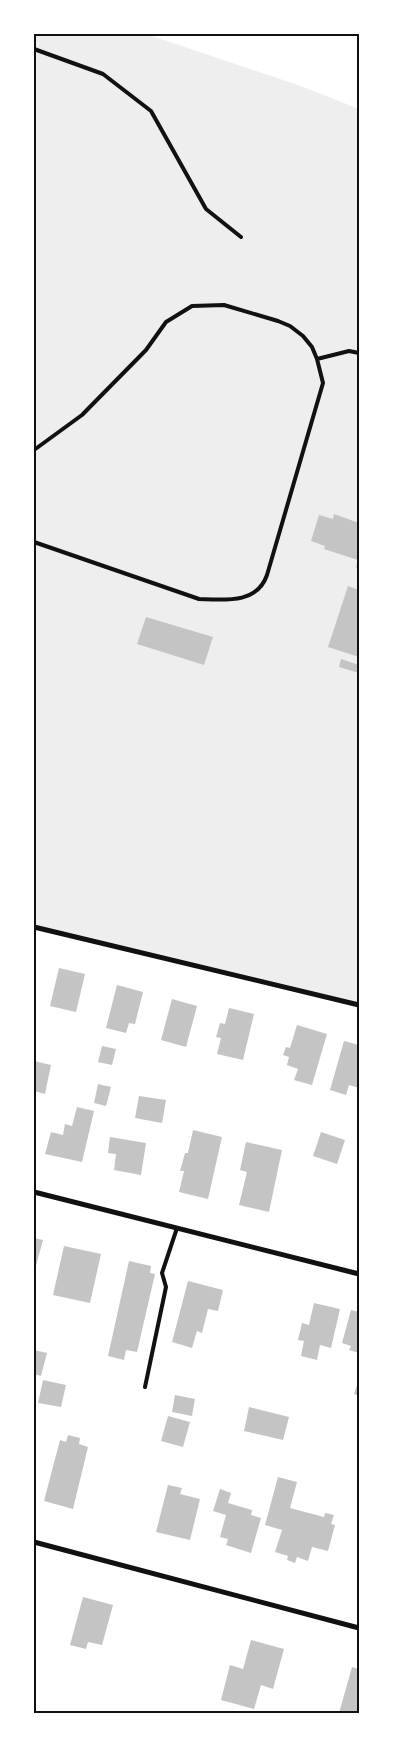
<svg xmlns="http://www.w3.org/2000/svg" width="393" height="1747" font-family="Manrope,sans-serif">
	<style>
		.green { fill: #eee }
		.building { fill: #c4c4c4 }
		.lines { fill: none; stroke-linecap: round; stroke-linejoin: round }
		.service { stroke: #111; stroke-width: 4 }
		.minor { stroke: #111; stroke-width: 5 }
		.neatline { fill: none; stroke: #111; stroke-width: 2 }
	</style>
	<rect width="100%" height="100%" fill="#fff"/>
	<path class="green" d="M34,34H146L301,86L359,109V1006L34,928Z"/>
	<path class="building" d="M334,514L359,523V569L356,567L358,560L324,549L325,546L311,541L319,515L333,519Z
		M348,586L359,590V657L328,647Z
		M146,617L213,637L204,665L137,644Z
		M341,659L359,665V673L339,667Z
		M59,968L85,974L76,1012L50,1006Z
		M117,985L143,992L135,1024L129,1023L126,1033L106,1028Z
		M172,999L197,1006L186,1047L161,1040Z
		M229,1008L254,1014L243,1060L217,1054L221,1038L216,1037L220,1023L225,1024Z
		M297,1025L327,1034L312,1085L294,1080L298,1069L287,1065L289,1057L283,1055L286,1047L290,1048Z
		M344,1041L359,1045V1088L349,1085L346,1095L330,1090Z
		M102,1046L116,1049L112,1065L98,1062Z
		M34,1061L51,1065L45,1094L34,1091Z
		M98,1084L111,1087L106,1106L94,1103Z
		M139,1096L166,1100L162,1123L135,1118Z
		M77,1107L94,1111L82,1162L45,1154L51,1132L63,1135L65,1124L72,1126Z
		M193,1130L222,1137L208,1199L179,1192L184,1171H180L185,1153H188Z
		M321,1132L345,1140L337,1164L313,1156Z
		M110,1137L146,1143L141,1175L114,1170L116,1154L108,1153Z
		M246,1142L282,1150L269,1212L239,1205L247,1172L240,1170Z
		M34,1238L43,1240L34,1273Z
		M64,1246L101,1254L90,1303L53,1295Z
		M129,1261L151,1266L150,1273L155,1274L137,1352L126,1350L124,1360L108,1356Z
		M188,1281L223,1290L218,1311L208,1309L202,1333L197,1331L192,1348L172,1342Z
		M314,1303L340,1309L331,1348L320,1345L317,1360L301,1356L304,1341L298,1340L302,1323L309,1325Z
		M351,1310L359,1312V1353L349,1350L351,1346L342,1343Z
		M34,1350L47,1353L41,1376L34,1374Z
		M359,1379V1396L354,1394Z
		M43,1380L66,1385L61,1407L38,1403Z
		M175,1395L195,1399L192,1416L172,1412Z
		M249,1407L289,1417L283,1440L244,1431Z
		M168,1416L190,1422L183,1447L161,1441Z
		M68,1435L80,1438L79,1444L88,1447L73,1509L44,1501L60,1440L66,1442Z
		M278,1477L297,1482L290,1508L324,1517L325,1513L334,1515L331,1524L335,1525L328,1551L312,1547L308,1561L297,1557L295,1563L287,1560L288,1556L275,1552L282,1530L265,1525Z
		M168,1485L182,1488L180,1494L200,1499L190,1540L156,1532Z
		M220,1489L231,1493L228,1503L252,1510L251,1515L261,1518L251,1553L226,1545L228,1539L220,1537L226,1515L213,1511Z
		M83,1597L113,1605L102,1645L88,1642L86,1649L70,1645Z
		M251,1640L284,1649L273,1689L261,1685L254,1709L221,1700L230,1665L243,1669Z
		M352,1667L359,1669V1713H339Z"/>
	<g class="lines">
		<path class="service" d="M34,49L103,74L151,111L206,209L241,237
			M317,359L349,351L359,353
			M34,450L82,415L146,350L166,322L192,306L224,305L278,321L290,326L303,336L312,347L317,359L323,383L267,575C257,604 225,600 199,599L34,542
			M145,1387L166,1287L162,1273L177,1228"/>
		<path class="minor" d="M34,927L359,1005
			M34,1192L359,1274
			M34,1542L359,1628"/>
	</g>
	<rect width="393" height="1747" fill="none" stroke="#ffffff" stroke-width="70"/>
	<rect x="35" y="35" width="323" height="1677" class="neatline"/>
</svg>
